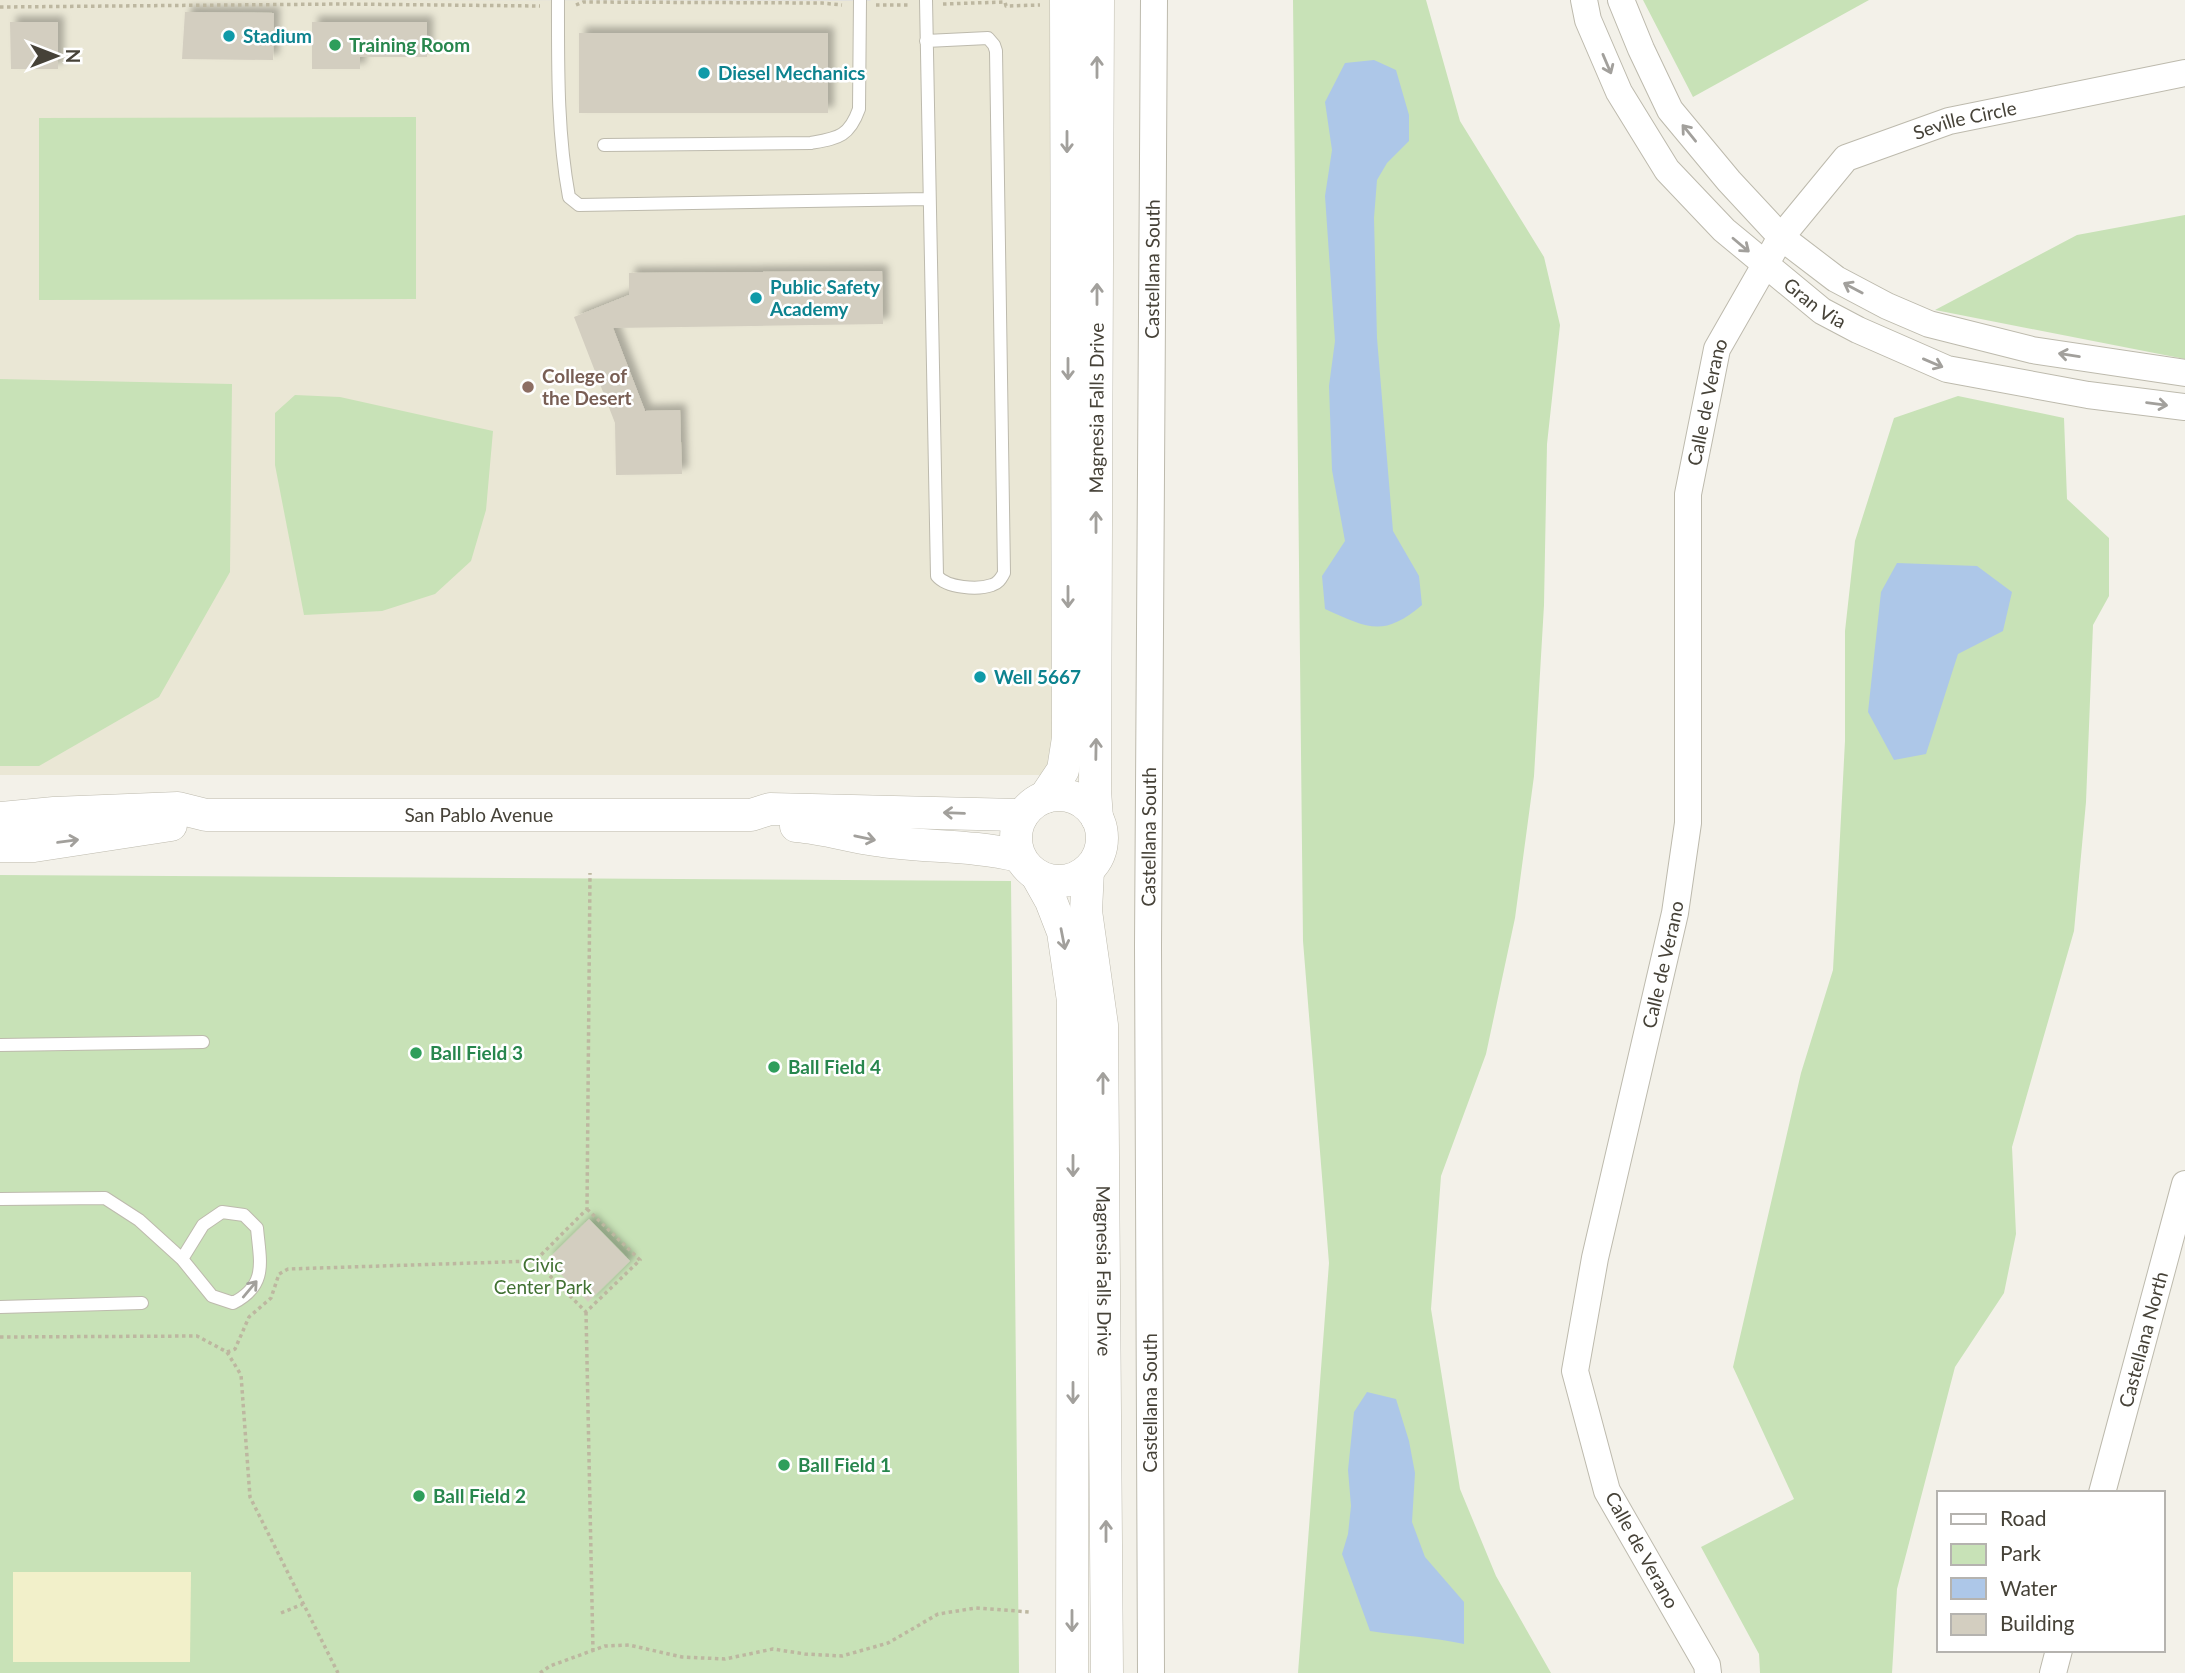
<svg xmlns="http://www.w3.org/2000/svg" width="2185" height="1673" font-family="Lato,sans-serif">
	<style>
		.education { fill: #eae7d5 }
		.green { fill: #c8e2b7 }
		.sand { fill: #f2f0ca }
		.parking { fill: #e2e1dd }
		.water { fill: #adc7e8 }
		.building { fill: #d3cec0; filter: url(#shadow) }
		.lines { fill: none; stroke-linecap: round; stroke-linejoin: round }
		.service-casing { stroke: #bdbaad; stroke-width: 14 }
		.minor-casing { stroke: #bdbaad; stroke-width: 28 }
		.tertiary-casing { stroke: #bdbaad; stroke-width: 33 }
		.path { stroke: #bdb7a0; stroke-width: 3.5; stroke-dasharray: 3.5 3.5; stroke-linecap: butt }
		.service { stroke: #fff; stroke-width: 12 }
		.minor { stroke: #fff; stroke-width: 26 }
		.tertiary { stroke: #fff; stroke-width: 32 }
		.oneway { stroke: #a2a09c }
		.culture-dot { fill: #0f9aa8; stroke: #fff; stroke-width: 2.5 }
		.leisure-dot { fill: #2e9e5b; stroke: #fff; stroke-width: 2.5 }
		.education-dot { fill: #8d6e63; stroke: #fff; stroke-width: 2.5 }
		.labels { text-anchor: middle; stroke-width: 5; stroke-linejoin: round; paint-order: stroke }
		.culture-label { font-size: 19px; font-weight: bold; fill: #0d838f; stroke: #fff; text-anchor: start }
		.leisure-label { font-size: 19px; font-weight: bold; fill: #27864d; stroke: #fff; text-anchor: start }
		.street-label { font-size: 19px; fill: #464238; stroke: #fff }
		.education-label { font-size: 19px; font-weight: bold; fill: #785e54; stroke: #fff; text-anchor: start }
		.park-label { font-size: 19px; fill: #417132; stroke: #fff }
	</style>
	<defs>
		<filter id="shadow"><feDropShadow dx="6" dy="-6" stdDeviation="3.5" flood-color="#0004"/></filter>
	</defs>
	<rect width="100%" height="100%" fill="#f3f1e9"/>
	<path class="education" d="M0,0H1054L1058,775H0Z"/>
	<path class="green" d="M1293,0H1426L1460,121L1544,257L1560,325L1547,444L1544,605L1534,776L1515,918L1486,1054L1441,1176L1431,1309L1460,1489L1496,1576L1551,1673H1298L1329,1263L1303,941Z
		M1643,0H1869L1693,97Z
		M416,117V299L39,300V118Z
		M2185,215V359L1935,310L2077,235Z
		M0,379L232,384L230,572L159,697L39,766H0Z
		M295,395L340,397L493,431L486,510L471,561L435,594L382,611L304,615L275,465V413Z
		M1958,396L2064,418L2067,499L2109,538V596L2093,625L2086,802L2074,931L2012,1147L2016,1234L2004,1293L1955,1367L1897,1589L1892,1673H1760L1759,1654L1701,1547L1794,1499L1733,1367L1801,1073L1833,970L1845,741V631L1855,541L1894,418Z
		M0,875L1011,881L1019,1673H0Z"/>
	<path class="sand" d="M13,1572H191L190,1662H13Z"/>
	<path class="parking" d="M340,0H871L870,1Z"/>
	<path class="water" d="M1374,60L1396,70L1409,115V141L1387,163L1377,180L1374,218L1377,338L1393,531L1419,576L1422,605C1383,638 1368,628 1325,609L1322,576L1345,541L1332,470L1329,386L1335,341L1325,196L1332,150L1325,102L1345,63Z
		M1897,563L1977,566L2012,592L2003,631L1958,654L1926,754L1894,760L1868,712L1881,592Z
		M1367,1392L1396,1399L1409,1441L1415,1473L1412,1522L1425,1557L1464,1602V1644C1433,1637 1402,1636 1370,1631L1342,1554L1348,1534L1351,1506L1348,1470L1354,1412Z"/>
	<path class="building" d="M185,12L274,13L273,60L182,59Z
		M10,22H58V69H11Z
		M312,22H427V57H360V69H312Z
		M579,33H828V113H579Z
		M882,271L883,324L613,328L645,411L680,410L682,474L616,475L615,423L574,317L629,295V273Z
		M589,1219L630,1261L588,1302L547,1260Z"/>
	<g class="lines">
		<defs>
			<path id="service" d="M558,0C558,66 557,132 569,197L579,205L928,199
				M926,41L988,38L994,45L996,51L1004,573C1001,578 999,583 992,585C978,590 947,588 937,576L926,0
				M604,145L811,143C838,138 849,137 859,109L860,0
				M0,1045L203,1042
				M0,1199L105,1198L139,1220L182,1259L203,1225L222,1212L244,1215L257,1228C260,1262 268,1285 233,1303L212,1296L182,1259
				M0,1307L142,1303"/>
			<g id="minor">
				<path id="s1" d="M1584,0L1588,20L1619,92L1667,170L1724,230L1822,311L1858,330L1947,369L2088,395L2185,407"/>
				<path d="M1621,0L1641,49L1670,110L1729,181L1781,237L1836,279L1887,306L1929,324L2032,350L2185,373"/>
				<path id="s2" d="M2102,1493L2185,1184"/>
				<path id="s3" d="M1151,1673L1148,946L1154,0"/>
				<path id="s4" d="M1708,1673L1707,1665L1607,1491L1575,1371L1595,1258L1675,913L1688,823V494L1717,349L1781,237L1846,158L1949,121L2185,73"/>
				<path d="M2053,1673L2059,1650"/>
			</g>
			<g id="tertiary">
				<circle cx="1059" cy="838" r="43"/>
				<path d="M1045,797L1063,770L1068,738L1066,0"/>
				<path id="s5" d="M0,818L54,813L178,808L206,815H751L770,809L1022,815"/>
				<path id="s6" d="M1097,818L1095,791L1098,0"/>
				<path d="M796,826C823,828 848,836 875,840C924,848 969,844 1019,856"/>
				<path d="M0,846H34L171,825"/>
				<path id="s7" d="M1088,870L1086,911L1102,1025L1107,1673"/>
				<path d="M1037,876L1051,901L1063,932L1073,1001L1072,1673"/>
			</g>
		</defs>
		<use href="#service" class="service-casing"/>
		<use href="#minor" class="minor-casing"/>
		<use href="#tertiary" class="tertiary-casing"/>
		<path class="path" d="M943,4L1005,2L1006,6L1040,5
			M576,5L583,2L822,3L842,5
			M876,5H910
			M0,7L342,4L540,6
			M535,1261L586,1312L640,1260L587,1209
			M586,1312L593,1651
			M0,1337L197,1336L227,1352L241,1375L250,1497L338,1673
			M227,1352L235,1349L249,1317L271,1298L279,1274L288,1269L535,1261L587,1209L590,873
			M281,1613L303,1604
			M540,1673L550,1666L605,1646L629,1645L682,1657L725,1659L773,1649L805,1654L842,1656L888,1643L938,1614L976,1608L1030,1612"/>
		<use href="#service" class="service"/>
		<use href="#minor" class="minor"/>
		<use href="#tertiary" class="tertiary"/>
	</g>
	<defs><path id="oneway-shaft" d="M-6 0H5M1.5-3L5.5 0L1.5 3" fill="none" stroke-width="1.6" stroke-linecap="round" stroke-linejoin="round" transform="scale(1.75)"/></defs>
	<g class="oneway">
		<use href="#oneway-shaft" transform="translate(1607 64) rotate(67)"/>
		<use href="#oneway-shaft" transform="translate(1097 67) rotate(-90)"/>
		<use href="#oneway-shaft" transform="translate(1689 133) rotate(-129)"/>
		<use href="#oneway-shaft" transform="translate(1067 142) rotate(90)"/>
		<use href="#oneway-shaft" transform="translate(1741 245) rotate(40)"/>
		<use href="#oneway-shaft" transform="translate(1853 288) rotate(-152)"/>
		<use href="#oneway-shaft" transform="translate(1097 294) rotate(-90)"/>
		<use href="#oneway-shaft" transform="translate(2069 355) rotate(-171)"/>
		<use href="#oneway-shaft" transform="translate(1933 363) rotate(23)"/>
		<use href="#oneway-shaft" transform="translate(1068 369) rotate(90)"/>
		<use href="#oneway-shaft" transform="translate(2157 404) rotate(7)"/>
		<use href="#oneway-shaft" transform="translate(1096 522) rotate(-90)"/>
		<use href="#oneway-shaft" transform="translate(1068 597) rotate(90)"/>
		<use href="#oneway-shaft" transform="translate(1096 749) rotate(-89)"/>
		<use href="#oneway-shaft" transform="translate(954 813) rotate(-178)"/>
		<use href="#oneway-shaft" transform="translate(865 838) rotate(12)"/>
		<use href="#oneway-shaft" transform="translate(68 841) rotate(-8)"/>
		<use href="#oneway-shaft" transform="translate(1063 939) rotate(79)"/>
		<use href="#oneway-shaft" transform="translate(1103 1083) rotate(-90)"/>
		<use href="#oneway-shaft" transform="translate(1073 1166) rotate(90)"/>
		<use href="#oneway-shaft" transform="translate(250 1289) rotate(-50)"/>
		<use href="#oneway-shaft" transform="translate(1073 1393) rotate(90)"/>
		<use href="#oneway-shaft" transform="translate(1106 1531) rotate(-90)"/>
		<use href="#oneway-shaft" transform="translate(1072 1621) rotate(90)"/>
	</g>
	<g class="culture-dot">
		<circle cx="229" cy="36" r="7"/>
		<circle cx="704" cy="73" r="7"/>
		<circle cx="756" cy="298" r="7"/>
		<circle cx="980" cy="677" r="7"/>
	</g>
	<g class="leisure-dot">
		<circle cx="335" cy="45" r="7"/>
		<circle cx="416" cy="1053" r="7"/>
		<circle cx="774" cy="1067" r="7"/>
		<circle cx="784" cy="1465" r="7"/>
		<circle cx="419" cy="1496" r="7"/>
	</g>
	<circle class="education-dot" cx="528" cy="387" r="7"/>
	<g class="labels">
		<g class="culture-label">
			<text x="243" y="43">Stadium</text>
			<text x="718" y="80">Diesel Mechanics</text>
			<text x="770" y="294">Public Safety<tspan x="770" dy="22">Academy</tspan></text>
			<text x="994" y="684">Well 5667</text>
		</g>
		<g class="leisure-label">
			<text x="349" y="52">Training Room</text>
			<text x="430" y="1060">Ball Field 3</text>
			<text x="788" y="1074">Ball Field 4</text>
			<text x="798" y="1472">Ball Field 1</text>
			<text x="433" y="1503">Ball Field 2</text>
		</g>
		<g class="street-label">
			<text dy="7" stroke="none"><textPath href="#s4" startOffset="1726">Seville Circle</textPath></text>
			<text dy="7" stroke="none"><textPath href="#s3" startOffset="1404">Castellana South</textPath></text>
			<text dy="7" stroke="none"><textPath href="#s1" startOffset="390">Gran Via</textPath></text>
			<text dy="7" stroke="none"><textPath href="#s4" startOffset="1316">Calle de Verano</textPath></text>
			<text dy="7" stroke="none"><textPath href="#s6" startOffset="410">Magnesia Falls Drive</textPath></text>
			<text dy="7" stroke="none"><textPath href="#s5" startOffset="480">San Pablo Avenue</textPath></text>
			<text dy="7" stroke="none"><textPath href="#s3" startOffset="836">Castellana South</textPath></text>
			<text dy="7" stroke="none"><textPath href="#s4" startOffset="749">Calle de Verano</textPath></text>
			<text dy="7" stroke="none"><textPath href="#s7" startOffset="402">Magnesia Falls Drive</textPath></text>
			<text dy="7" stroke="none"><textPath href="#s2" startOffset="159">Castellana North</textPath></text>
			<text transform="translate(1150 1403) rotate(-90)" y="7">Castellana South</text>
			<text transform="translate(1642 1550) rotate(61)" y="7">Calle de Verano</text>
		</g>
		<g class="education-label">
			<text x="542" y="383">College of<tspan x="542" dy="22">the Desert</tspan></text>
		</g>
		<g class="park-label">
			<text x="543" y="1272">Civic<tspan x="543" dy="22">Center Park</tspan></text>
		</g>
	</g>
	<rect x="1937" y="1491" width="228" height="161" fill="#ffffff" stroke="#b5b3af" stroke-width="2"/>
	<rect x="1951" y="1514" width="35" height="10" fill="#ffffff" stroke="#b5b3af" stroke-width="2"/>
	<text x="2000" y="1526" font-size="21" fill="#464238">Road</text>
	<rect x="1951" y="1544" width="35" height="21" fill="#c8e2b7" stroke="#b5b3af" stroke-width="2"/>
	<text x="2000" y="1561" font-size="21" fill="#464238">Park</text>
	<rect x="1951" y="1578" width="35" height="21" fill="#adc7e8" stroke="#b5b3af" stroke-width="2"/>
	<text x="2000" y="1596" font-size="21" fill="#464238">Water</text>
	<rect x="1951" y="1614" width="35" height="21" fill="#d3cec0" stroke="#b5b3af" stroke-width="2"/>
	<text x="2000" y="1631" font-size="21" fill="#464238">Building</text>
	<g transform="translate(56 56) rotate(90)" stroke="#ffffff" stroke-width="5" paint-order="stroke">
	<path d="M0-5L12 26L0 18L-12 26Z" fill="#464238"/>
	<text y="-10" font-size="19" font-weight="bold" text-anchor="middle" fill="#464238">N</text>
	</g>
</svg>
